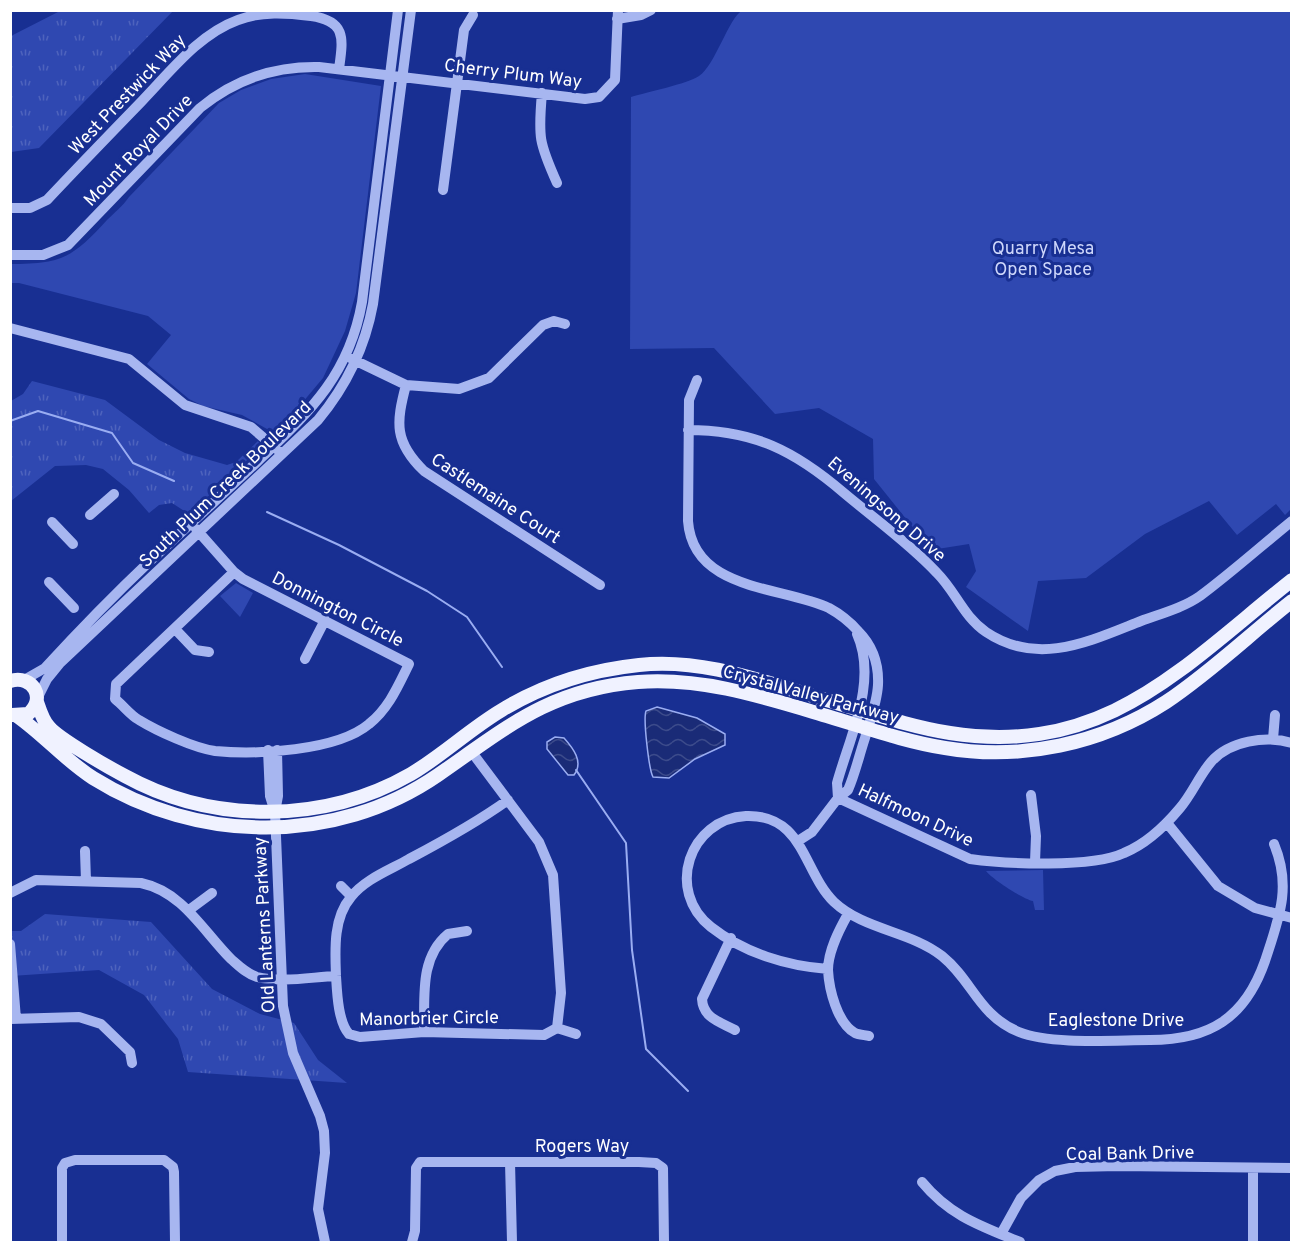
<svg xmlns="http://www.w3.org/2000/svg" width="1302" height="1253" font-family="Overpass,sans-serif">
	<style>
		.grass { fill: url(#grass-tufts) }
		.park { fill: #2f48b1 }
		.water { fill: url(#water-waves); stroke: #9aadf2; stroke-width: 1.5 }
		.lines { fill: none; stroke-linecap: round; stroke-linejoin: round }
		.stream { stroke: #9aadf2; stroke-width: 2 }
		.minor { stroke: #a7b6f0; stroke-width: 10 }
		.major { stroke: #f0f2ff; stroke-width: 14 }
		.labels { text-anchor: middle; stroke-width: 6; stroke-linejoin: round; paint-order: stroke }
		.street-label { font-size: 18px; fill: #fff; stroke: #182f92 }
		.park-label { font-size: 18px; fill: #ced7fb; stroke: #182f92 }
	</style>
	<defs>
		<pattern id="grass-tufts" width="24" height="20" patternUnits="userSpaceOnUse" patternTransform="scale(1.5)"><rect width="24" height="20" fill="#2f48b1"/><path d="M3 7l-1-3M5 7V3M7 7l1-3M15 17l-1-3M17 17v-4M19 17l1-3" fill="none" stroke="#4e63bd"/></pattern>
		<pattern id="water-waves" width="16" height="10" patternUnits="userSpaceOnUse" patternTransform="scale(1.5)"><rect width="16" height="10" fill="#1a2b77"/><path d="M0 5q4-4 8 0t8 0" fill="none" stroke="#3c4b8b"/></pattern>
	</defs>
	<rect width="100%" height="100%" fill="#182f92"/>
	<path class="grass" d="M60,11H173L39,148L11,152V36Z
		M32,381L105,400L159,440L185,453L227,465L236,462L258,441L261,447L189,514L172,503L159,505L149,513L129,490L103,469L86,465L55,466L11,501V401L23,394Z
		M45,914L151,922L212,989L260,1014L294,1023L318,1060L347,1083L188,1072L178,1039L144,995L99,970L11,976V931H21Z"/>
	<path class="park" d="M742,11H1291V509L1285,515L1276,504L1237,535L1209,501L1145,534L1086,578L1038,581L1028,631L966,587L976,571L969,544L931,550L874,479L873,439L819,408L775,414L714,348L630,349L631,97C647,92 687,84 699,76C715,66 729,17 742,11Z
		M305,74L381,86L356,293L345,331L323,378L276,434L242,415L203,406L189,399L147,364L171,335L148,316L19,283H11L10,264C62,264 72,258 107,220C115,212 122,207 129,197L219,103L241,90L271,79Z
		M236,583L253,593L240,617L220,596Z
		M1043,870L1044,910H1035L1033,901C1023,899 992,879 986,871Z"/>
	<path class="water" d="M657,707L697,718L725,734V745L695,759L669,778L653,777C649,770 643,719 646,711Z
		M555,737L564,738C573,748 584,762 574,775H568L547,749V742Z"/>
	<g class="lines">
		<path class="stream" d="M10,421L38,411L112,433L133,463L174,481
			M267,512L339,545L427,591L467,617L502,667
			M576,770L626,843L632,950L646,1049L688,1091"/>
		<path class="minor" d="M617,19L641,15L651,10
			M542,93C538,137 539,143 557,183
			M443,190L464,30L473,15
			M10,208H30L47,200C78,167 110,134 142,101C170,72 199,34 238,20C261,11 287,13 311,16C347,21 343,39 339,69
			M10,255H43L68,245L200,108C234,80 274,66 319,67L585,99L599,97L615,80L618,10
			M10,328L129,359L185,405L251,427L279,451
			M352,359L406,385L459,389L489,378L543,325L554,321L565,324
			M697,380L689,400L688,521C693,591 781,586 829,608C840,614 850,622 858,631C873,646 879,664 878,685C877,703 870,720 865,738C859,756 855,774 848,790L838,798L812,832L798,841
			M406,385C396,423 394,442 424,471L600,585
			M688,430C754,430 795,451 844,493C875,519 910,544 937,573C956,592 963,616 986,632C1038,667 1090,641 1141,621C1160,614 1183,608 1200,596C1231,573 1261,546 1292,521
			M90,515L114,494
			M52,522L73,544
			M196,529L234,572L243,579L409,664C398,686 389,708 369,724C337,751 256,755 215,751C194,748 157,731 139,720C130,715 123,705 115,699L116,684L234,572
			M49,582L74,608
			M176,630L195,650L209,652
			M305,659L325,620
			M24,680L45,668C79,631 114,595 150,561C186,528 222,495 257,462C309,412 349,376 362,302L398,10
			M37,699L47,679L60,663L318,420C347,385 365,348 373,304L411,10
			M1273,739L1275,715
			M268,750L270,796L274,809
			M277,750L278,796L275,812L283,1006L293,1053L320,1116L324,1131L325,1153L318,1209L325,1242
			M471,751L539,842L553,875L561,993L557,1028L544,1035L424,1032L360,1037L349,1034C338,1022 337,992 336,976C335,950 333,918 351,897C365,879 390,870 409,859C443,841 476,823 508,800
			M1031,795L1036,836L1035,862
			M838,798L970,859C1006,864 1092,868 1124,853C1146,844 1165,826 1180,808C1192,794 1199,776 1211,762C1229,741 1266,735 1292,743
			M838,798L837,783C850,736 878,681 857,634
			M1167,823L1218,886L1255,908L1292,918
			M85,851L86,881
			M341,886L351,896
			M10,893L36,880L141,883C183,892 203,931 231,959C239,966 247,974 257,977C281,983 312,977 336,976
			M189,910L212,893
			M848,914C839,930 828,951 828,970C829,989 837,1023 855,1033C859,1035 866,1035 869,1036
			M731,938L702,999C703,1018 720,1022 735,1030
			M10,944L16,1019
			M828,969C787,966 744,953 711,927C665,891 689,819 746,816C804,814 803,872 834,902C864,930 910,931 942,956C973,981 978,1015 1019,1032C1051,1045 1115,1040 1150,1040C1210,1040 1245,1018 1265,961C1279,918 1292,887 1274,844
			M10,1019L79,1017L101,1024L130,1052L132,1063
			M557,1028L576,1034
			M424,1032C425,998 419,958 448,934L467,931
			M510,1162L512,1242
			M922,1182C950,1216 981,1226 1020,1242
			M1001,1234L1021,1198L1039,1180L1055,1171L1075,1167L1118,1166L1292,1168
			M62,1242V1168L65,1163L75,1160H164L173,1167L174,1172L175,1242
			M412,1242L415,1231L416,1168L420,1162H639L656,1163L663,1168L664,1242
			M1253,1242V1169"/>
		<path class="major" d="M10,681C33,674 47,699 28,714L12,715
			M37,702C40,711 43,721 49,727C59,739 108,767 125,776C212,824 324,824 411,774C443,755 470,729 502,710C543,685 591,670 639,665C699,658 759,680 816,697C860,709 905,726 950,733C1105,757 1182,667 1292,580
			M17,716C44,735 65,760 93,778C197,843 335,846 438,775C506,728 550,689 638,682C704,677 766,698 830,717C867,728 906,742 945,748C1021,761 1101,744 1166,702C1211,672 1250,634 1292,601"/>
	</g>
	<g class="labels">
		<g class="street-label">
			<text transform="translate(513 73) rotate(7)" y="6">Cherry Plum Way</text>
			<text transform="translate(127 94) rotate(-46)" y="6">West Prestwick Way</text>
			<text transform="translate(138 150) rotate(-46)" y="6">Mount Royal Drive</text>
			<text transform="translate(225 484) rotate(-44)" y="6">South Plum Creek Boulevard</text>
			<text transform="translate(496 498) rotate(33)" y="6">Castlemaine Court</text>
			<text transform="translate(887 509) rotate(41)" y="6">Eveningsong Drive</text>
			<text transform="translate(338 609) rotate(27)" y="6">Donnington Circle</text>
			<text transform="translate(811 694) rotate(15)" y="6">Crystal Valley Parkway</text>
			<text transform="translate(916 815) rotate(25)" y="6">Halfmoon Drive</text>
			<text transform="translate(264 925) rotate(-93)" y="6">Old Lanterns Parkway</text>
			<text transform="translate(429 1018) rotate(-1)" y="6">Manorbrier Circle</text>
			<text x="1116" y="1026">Eaglestone Drive</text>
			<text x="582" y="1152">Rogers Way</text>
			<text transform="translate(1130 1153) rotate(-1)" y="6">Coal Bank Drive</text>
		</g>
		<g class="park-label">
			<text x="1043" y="254">Quarry Mesa<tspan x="1043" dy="21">Open Space</tspan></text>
		</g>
	</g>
	<rect width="1302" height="1253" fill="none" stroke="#ffffff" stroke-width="24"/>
</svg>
